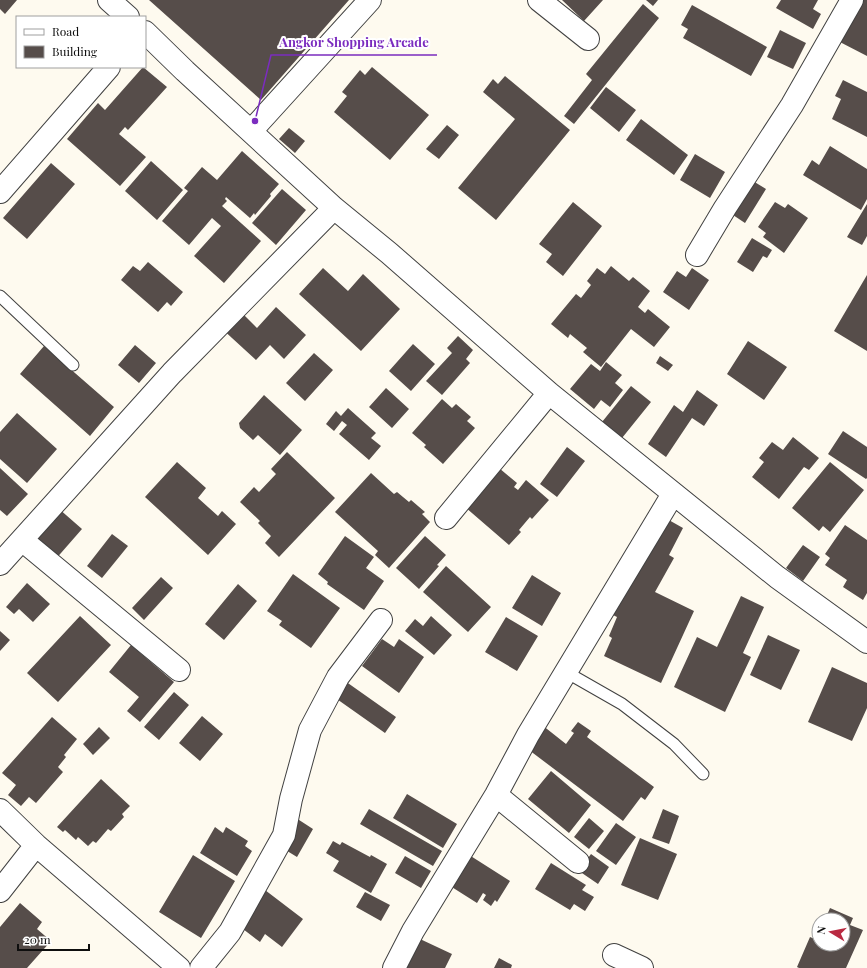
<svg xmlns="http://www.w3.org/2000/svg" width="867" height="968" font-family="'Playfair Display',serif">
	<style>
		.building { fill: #564d4a }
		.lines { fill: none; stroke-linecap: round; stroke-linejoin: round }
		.service-casing { stroke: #414141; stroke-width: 13 }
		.minor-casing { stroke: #414141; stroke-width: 24 }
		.service { stroke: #fff; stroke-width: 11 }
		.minor { stroke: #fff; stroke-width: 22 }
		.leader { fill: none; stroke: #7b2cbf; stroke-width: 1.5 }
		.callout-dot { fill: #7b2cbf; stroke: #fff; stroke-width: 1.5 }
		.callout-label { font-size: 13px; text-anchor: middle; font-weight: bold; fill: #7b2cbf; stroke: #fff; stroke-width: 4; stroke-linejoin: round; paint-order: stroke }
	</style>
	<rect width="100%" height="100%" fill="#fefaef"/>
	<path class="building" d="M0,0H17L5,14L0,9Z
		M149,0H349L261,100Z
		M562,0H603L584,21Z
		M646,0H658L653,6Z
		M781,0H818L813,9L821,14L813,29L776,8Z
		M856,0H867V56L836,40Z
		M643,4L659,18L574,124L564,116L592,80L586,74Z
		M692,5L767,47L751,76L683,38L688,29L681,25Z
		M780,30L806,43L793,69L767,57Z
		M143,67L167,87L128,130L125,127L119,134L146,157L120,186L67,139L98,103L105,110Z
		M372,67L429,115L390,160L334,112L347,96L342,92L360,70L365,75Z
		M505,76L570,130L496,220L458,188L515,119L483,92L493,79L498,84Z
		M843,80L867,92V137L832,119L841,99L835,96Z
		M606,87L636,110L619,132L590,108Z
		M641,119L688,155L674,175L626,140Z
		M447,125L459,135L439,159L426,149Z
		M289,128L305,141L295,153L279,139Z
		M830,146L867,169V199L861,210L803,175L812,160L819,165Z
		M242,151L279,184L270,194L271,196L255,215L254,213L250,218L226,197L225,199L227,201L222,206L261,241L224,283L194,256L221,226L212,218L189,245L162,221L188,191L184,188L202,167L217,180Z
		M695,154L725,172L710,198L680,180Z
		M151,161L183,190L157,220L125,191Z
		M51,163L75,184L27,239L3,218Z
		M748,178L766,189L745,223L727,211Z
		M282,189L306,210L276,245L252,223Z
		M573,202L602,226L563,276L546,262L552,254L539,244Z
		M775,202L785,208L788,204L808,218L784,253L763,237L766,233L758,227Z
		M867,204V236L862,245L847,237Z
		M752,238L772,250L767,258L763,256L753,272L737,262Z
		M148,262L183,292L171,306L167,302L158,312L121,280L133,266L140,271Z
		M611,266L629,281L633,277L650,291L638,307L645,313L648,309L670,327L654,347L631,329L601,367L583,352L587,348L570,334L568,338L551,324L576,294L581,298L591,285L587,281L597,268L605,274Z
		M323,268L348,291L363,274L400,309L361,351L299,294Z
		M692,268L709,280L689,310L663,292L677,271L686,277Z
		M867,275V351L834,331Z
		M276,307L306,335L284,359L270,345L256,360L220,327L237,308L257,328Z
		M458,336L473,350L466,359L470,363L442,395L426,381L452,353L447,348Z
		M748,341L787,367L764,400L727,374Z
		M413,344L435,364L411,391L389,371Z
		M135,345L156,363L139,383L118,365Z
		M44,346L114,407L90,436L20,374Z
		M314,353L333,370L305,401L286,383Z
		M660,356L673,365L668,371L656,363Z
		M606,362L622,375L615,383L623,390L610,407L601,400L594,409L570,389L591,364L600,371Z
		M631,386L651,402L622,438L602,422Z
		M386,388L409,409L392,428L369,407Z
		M697,390L718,405L704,426L692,418L666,457L648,444L674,405L683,412Z
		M264,395L302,430L280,455L258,435L253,440L240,428L239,423Z
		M442,399L452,408L456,404L471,417L467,421L475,428L443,464L424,447L426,445L412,433Z
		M348,408L376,433L371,438L381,446L369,460L339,434L347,425L342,421L334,431L326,424L336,411L341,416Z
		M17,413L57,449L27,483L0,459V432Z
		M843,431L867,447V478L866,479L828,454Z
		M793,437L819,458L809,470L804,467L779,499L752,477L764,462L759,458L772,442L783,450Z
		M567,447L585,461L557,497L540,484Z
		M287,452L335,498L279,557L265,543L271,536L258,523L260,521L240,502L254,487L259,492L276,474L271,469Z
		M177,462L206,488L198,498L218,516L222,511L236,524L208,555L145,497Z
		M830,462L864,490L830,532L823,526L819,531L792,508Z
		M0,468L28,494L7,516L0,510Z
		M499,468L517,483L514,487L518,490L526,480L549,500L532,519L530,517L519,530L521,532L509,545L465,507Z
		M371,473L394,494L397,492L409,502L411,500L425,512L422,514L430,522L389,568L375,555L378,551L335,512Z
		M58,508L82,529L54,561L30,540Z
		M667,519L683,528L669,555L674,558L655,592L694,611L661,683L604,656L612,638L609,636L617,617L613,615Z
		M845,525L867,540V593L863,600L843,587L847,580L825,565L830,558L825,554Z
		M112,534L128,546L102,578L87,566Z
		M345,536L374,557L366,568L384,581L364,610L327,584L328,582L318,574Z
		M425,536L446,555L437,565L439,566L419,589L396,568Z
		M803,545L820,557L803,581L786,568Z
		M446,566L491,607L468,632L423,592Z
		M293,574L340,608L311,648L279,625L282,621L267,611Z
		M532,575L561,593L542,626L512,608Z
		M161,577L173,588L144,620L132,608Z
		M27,583L50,604L33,622L19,609L14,614L6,607Z
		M238,584L257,601L224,640L205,624Z
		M741,596L764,607L743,653L751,657L725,712L674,687L697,637L717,647Z
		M80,616L111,645L58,702L27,673Z
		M431,616L452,635L434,655L405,631L415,619L423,626Z
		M506,617L538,636L517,671L485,652Z
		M0,631L10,640L0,651Z
		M768,635L800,650L781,690L750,675Z
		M382,639L394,647L399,639L424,657L399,693L362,666Z
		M131,645L174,682L140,722L127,711L139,697L109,672Z
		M832,667L867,683V708L852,741L808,722Z
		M345,681L396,717L385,733L334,697Z
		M174,692L189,705L159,740L144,727Z
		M202,716L223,734L200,761L179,743Z
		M52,717L77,739L64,755L66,757L58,767L63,772L36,803L29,797L21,806L8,795L16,785L2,773Z
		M578,722L591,731L587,737L654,787L645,800L641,797L623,821L525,747L542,725L566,744L574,733L571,731Z
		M99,727L110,738L93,755L83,744Z
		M551,771L591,805L569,833L528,799Z
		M101,779L130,806L122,814L124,817L111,831L108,829L96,843L93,841L88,846L78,837L76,840L65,830L63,832L57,827Z
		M407,794L457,824L443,848L393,818Z
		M369,809L442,851L433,866L360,824Z
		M663,809L679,816L669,844L652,838Z
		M296,818L313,829L297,857L279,846Z
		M589,818L604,831L589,849L574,837Z
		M616,823L636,837L616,865L596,851Z
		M215,827L223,833L226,827L248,841L245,846L252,851L237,876L200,853Z
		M640,838L677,854L658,900L621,885Z
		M333,841L340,845L342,842L370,857L371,855L387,864L371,893L333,871L339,861L326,853Z
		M466,853L510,881L497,902L495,900L491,906L483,900L486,895L483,893L477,903L447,884Z
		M591,854L609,867L598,884L579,871Z
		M193,855L235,881L201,938L159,912Z
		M405,856L431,871L421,888L395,873Z
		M551,863L586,885L582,890L594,897L585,911L574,904L570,910L535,889Z
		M265,890L303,919L282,947L265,934L260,942L243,929L248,922L244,918Z
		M365,892L390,905L381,921L356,907Z
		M20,903L42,922L37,929L51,941L27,968H0V927Z
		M830,908L853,918L850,925L863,930L846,968H799L797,967L810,937L817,940L819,935V944H843V920H825Z
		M420,939L452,954L445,968H406Z
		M499,958L512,965L511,968H494Z"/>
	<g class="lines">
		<defs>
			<path id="service" d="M0,296L73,365
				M566,672L622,704L674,744L703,774"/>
			<path id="minor" d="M109,0L128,17
				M539,0L588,39
				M145,32L185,71L334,208L389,253L549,393L777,577L867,642
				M251,131L370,0
				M0,192L109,67
				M697,255L725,208L792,105L852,0
				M446,518L549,393
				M22,540L179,670
				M0,564L172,373L334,208
				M496,795L578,862
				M0,810L36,845L179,968
				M0,891L36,845
				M614,955L642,968
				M201,968L230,932L284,835L291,799L310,730L338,677L381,620
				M394,968L413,931L496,795L528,735L673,494"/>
		</defs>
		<use href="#service" class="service-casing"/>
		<use href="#minor" class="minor-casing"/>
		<use href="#service" class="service"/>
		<use href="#minor" class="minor"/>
	</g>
	<path class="leader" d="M255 121L271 55H437"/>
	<circle class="callout-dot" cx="255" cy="121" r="4"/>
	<g class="callout-label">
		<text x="354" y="47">Angkor Shopping Arcade</text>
	</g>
	<rect x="16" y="16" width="130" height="52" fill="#ffffff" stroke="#9f9f9f"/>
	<rect x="24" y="29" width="20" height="6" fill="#ffffff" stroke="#9f9f9f"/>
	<text x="52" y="36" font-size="12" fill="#0e0e0e">Road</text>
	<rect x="24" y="46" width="20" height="12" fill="#564d4a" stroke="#9f9f9f"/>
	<text x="52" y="56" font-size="12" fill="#0e0e0e">Building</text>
	<g transform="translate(831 932) rotate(280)"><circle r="19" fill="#ffffff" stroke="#9f9f9f"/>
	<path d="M0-3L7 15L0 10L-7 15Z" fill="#b92a42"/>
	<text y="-6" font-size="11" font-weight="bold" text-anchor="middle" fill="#0e0e0e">N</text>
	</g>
	<path d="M18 944v6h71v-6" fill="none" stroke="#0e0e0e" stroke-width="2"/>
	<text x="24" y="944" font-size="12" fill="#0e0e0e" stroke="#ffffff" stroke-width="3" paint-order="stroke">20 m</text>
</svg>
